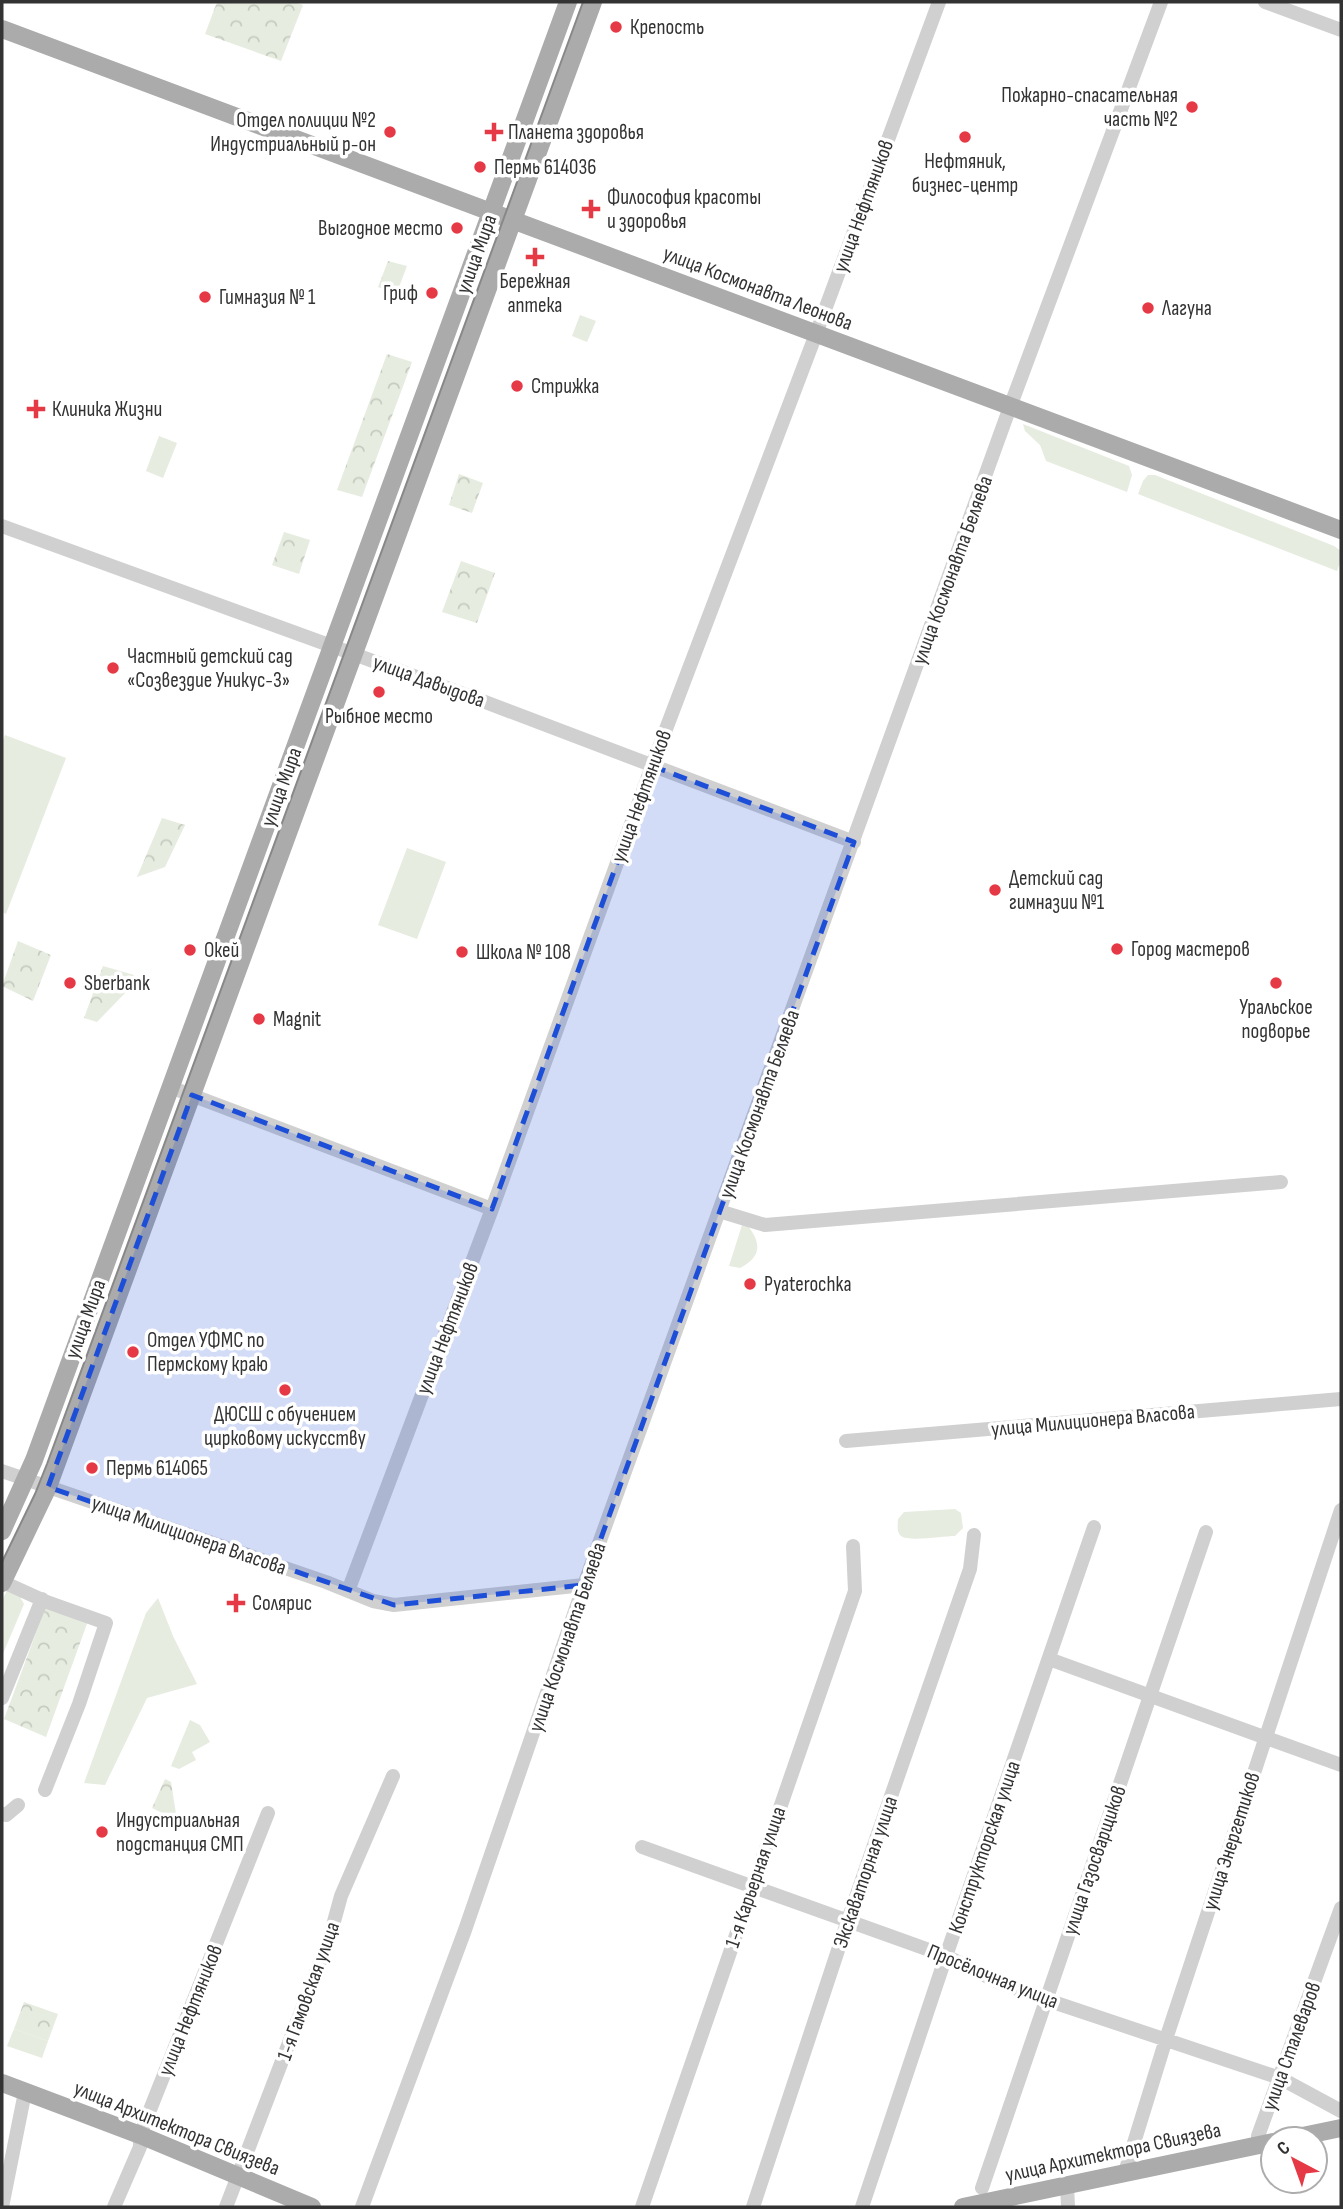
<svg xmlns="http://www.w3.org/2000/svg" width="1343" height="2209" font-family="'Sofia Sans Condensed',sans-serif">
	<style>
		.green { fill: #e6ecdf }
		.forest { fill: url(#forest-crowns) }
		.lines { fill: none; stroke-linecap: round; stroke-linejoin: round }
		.minor { stroke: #d0d0d0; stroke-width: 14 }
		.major { stroke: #ababab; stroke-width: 18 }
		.tram { stroke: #888; stroke-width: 2 }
		.marked { fill: #1d4ed8; fill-opacity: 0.2; stroke: #1d4ed8; stroke-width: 5; stroke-dasharray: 14 9; stroke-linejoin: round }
		.poi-dot { fill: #e63946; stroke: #fff; stroke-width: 2.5 }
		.labels { text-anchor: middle; stroke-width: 7; stroke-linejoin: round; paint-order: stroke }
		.poi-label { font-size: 21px; fill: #333; stroke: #fff; text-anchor: start }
		.street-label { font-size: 21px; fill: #333; stroke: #fff }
	</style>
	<defs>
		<pattern id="forest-crowns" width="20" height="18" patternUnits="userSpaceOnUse" patternTransform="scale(1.75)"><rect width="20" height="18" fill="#e6ecdf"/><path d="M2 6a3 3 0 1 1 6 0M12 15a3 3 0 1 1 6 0" fill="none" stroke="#c6cbc0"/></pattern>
	</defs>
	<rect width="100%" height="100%" fill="#fff"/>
	<path class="green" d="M580,315L596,321L587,342L572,336Z
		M1023,424L1129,466L1132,475L1127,492L1046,461L1040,445L1025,431Z
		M159,436L177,443L163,478L146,471Z
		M1148,475H1155L1334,546L1341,551V560L1337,571L1138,494L1143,481Z
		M5,735L66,758L6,914L2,912V743Z
		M407,848L446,862L417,939L378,925Z
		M742,1225L748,1226C762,1244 761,1257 740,1268L729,1266Z
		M955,1509L961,1513L963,1528L955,1536C944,1536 909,1542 901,1536C896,1531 898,1525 898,1519L904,1512Z
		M8,1588L18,1593L24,1604L2,1656V1601Z
		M158,1598L173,1636L197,1684L147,1698L105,1785L84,1783L146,1613Z
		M190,1720L200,1725L210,1742L192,1752L196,1760L179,1769L171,1766Z
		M14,2029L48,2041L42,2058L7,2046Z"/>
	<path class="forest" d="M217,2H294L303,5L281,61L205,34Z
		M388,261L407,266L396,295L378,287Z
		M387,354L412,362L362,497L337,490Z
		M459,474L483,483L472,513L449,505Z
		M284,532L310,540L299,574L272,565Z
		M461,561L495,573L477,623L442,612Z
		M162,818L185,825L165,867L137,877Z
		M18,941L51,955L33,1001L2,986Z
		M103,966L134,975L127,991L97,1022L84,1018Z
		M46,1606L88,1621L46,1737L4,1719Z
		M165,1779L171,1782L177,1820L152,1808Z
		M24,2002L58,2014L48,2041L14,2029Z"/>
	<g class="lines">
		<path class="minor" d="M1265,2L1341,30
			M2,526L480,700L854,842
			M170,1087L492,1209
			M719,1211L765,1225L1281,1182
			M846,1441L1341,1399
			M2,1471L326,1582L373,1601L394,1605L584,1585
			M3,1582L47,1602L106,1623L79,1704L45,1790
			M348,1591L492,1209L652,766L816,334L939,2
			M1049,1659L1341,1765
			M2,1698L42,1599
			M2,1814L6,1815L18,1805
			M642,1847L946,1956L996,1981L1047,2000L1280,2078L1341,2111
			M1258,2145V2136L1341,1908
			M1125,2172L1166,2039L1341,1510
			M1067,2185L1068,2207
			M982,2188L1206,1532
			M2,2207L25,2092
			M114,2207L140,2147V2135L268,1813
			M226,2207L330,1936L341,1896L393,1776
			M362,2207L465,1930L584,1585L719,1211L1010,407L1161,2
			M642,2207L855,1591L853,1546
			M753,2207L848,1920L970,1569L974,1535
			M862,2207L946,1956L1094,1527"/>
		<path class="major" d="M2,29L1341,530
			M2,1531L34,1460L568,2
			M2,1583L48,1487L593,2
			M2,2083L140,2135L312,2207
			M1288,2139L1341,2128
			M963,2207L1273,2142"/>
		<path class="tram" d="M2,1562L35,1494L47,1464L583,2"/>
	</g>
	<path class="marked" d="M652,766L854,842L584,1585L394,1605L48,1487L192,1095L492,1209Z"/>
	<g class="poi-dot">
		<circle cx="616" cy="27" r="7"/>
		<circle cx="1192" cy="107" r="7"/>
		<circle cx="390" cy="132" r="7"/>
		<path d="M490.5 121.5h7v7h7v7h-7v7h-7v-7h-7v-7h7z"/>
		<circle cx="965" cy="137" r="7"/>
		<circle cx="480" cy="167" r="7"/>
		<path d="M587.5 198.5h7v7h7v7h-7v7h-7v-7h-7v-7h7z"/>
		<circle cx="457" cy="228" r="7"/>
		<path d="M531.5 246.5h7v7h7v7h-7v7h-7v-7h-7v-7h7z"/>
		<circle cx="432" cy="293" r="7"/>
		<circle cx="205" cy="297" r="7"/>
		<circle cx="1148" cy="308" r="7"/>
		<circle cx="517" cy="386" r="7"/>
		<path d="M32.5 398.5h7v7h7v7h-7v7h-7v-7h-7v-7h7z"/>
		<circle cx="113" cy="668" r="7"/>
		<circle cx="379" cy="692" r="7"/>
		<circle cx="995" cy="890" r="7"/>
		<circle cx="1117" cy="949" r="7"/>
		<circle cx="190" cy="950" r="7"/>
		<circle cx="462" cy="952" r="7"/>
		<circle cx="70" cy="983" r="7"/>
		<circle cx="1276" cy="983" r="7"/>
		<circle cx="259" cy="1019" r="7"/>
		<circle cx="750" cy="1284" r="7"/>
		<circle cx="133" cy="1352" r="7"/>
		<circle cx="285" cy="1390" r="7"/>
		<circle cx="92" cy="1468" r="7"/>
		<path d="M232.5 1592.5h7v7h7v7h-7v7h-7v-7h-7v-7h7z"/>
		<circle cx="102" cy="1832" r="7"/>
	</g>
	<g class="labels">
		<g class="poi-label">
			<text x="630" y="34">Крепость</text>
			<text x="1178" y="102" text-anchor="end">Пожарно-спасательная<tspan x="1178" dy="24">часть №2</tspan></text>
			<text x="376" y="127" text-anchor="end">Отдел полиции №2<tspan x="376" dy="24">Индустриальный р-он</tspan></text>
			<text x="508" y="139">Планета здоровья</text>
			<text x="965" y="168" text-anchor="middle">Нефтяник,<tspan x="965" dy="24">бизнес-центр</tspan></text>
			<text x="494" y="174">Пермь 614036</text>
			<text x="607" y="204">Философия красоты<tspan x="607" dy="24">и здоровья</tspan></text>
			<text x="443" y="235" text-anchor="end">Выгодное место</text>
			<text x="535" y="288" text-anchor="middle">Бережная<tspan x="535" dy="24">аптека</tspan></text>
			<text x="418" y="300" text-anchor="end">Гриф</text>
			<text x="219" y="304">Гимназия № 1</text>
			<text x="1162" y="315">Лагуна</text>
			<text x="531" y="393">Стрижка</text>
			<text x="52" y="416">Клиника Жизни</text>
			<text x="127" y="663">Частный детский сад<tspan x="127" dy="24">«Созвездие Уникус-3»</tspan></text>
			<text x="379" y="723" text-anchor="middle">Рыбное место</text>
			<text x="1009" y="885">Детский сад<tspan x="1009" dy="24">гимназии №1</tspan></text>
			<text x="1131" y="956">Город мастеров</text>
			<text x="204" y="957">Окей</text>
			<text x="476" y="959">Школа № 108</text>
			<text x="84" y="990">Sberbank</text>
			<text x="1276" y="1014" text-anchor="middle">Уральское<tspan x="1276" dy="24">подворье</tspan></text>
			<text x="273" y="1026">Magnit</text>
			<text x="764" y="1291">Pyaterochka</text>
			<text x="147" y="1347">Отдел УФМС по<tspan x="147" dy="24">Пермскому краю</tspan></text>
			<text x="285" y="1421" text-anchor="middle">ДЮСШ с обучением<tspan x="285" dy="24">цирковому искусству</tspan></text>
			<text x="106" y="1475">Пермь 614065</text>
			<text x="252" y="1610">Солярис</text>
			<text x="116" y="1827">Индустриальная<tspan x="116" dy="24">подстанция СМП</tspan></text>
		</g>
		<g class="street-label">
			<text transform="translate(863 206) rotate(-70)" y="7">улица Нефтяников</text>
			<text transform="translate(476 254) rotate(-70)" y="7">улица Мира</text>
			<text transform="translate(758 288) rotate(21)" y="7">улица Космонавта Леонова</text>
			<text transform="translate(952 570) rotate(-70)" y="7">улица Космонавта Беляева</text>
			<text transform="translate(429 681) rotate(20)" y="7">улица Давыдова</text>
			<text transform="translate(281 787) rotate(-70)" y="7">улица Мира</text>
			<text transform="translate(641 796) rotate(-70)" y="7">улица Нефтяников</text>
			<text transform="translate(759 1104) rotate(-70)" y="7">улица Космонавта Беляева</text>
			<text transform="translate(85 1319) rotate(-70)" y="7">улица Мира</text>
			<text transform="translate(447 1328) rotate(-69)" y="7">улица Нефтяников</text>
			<text transform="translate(1093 1420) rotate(-5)" y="7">улица Милиционера Власова</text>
			<text transform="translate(189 1535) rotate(19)" y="7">улица Милиционера Власова</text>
			<text transform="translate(567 1637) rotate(-71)" y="7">улица Космонавта Беляева</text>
			<text transform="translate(1231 1841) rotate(-72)" y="7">улица Энергетиков</text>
			<text transform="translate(984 1847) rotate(-71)" y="7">Конструкторская улица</text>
			<text transform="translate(1094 1860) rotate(-71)" y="7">улица Газосварщиков</text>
			<text transform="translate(865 1872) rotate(-71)" y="7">Экскаваторная улица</text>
			<text transform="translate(755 1877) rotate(-71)" y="7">1-я Карьерная улица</text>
			<text transform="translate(993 1976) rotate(22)" y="7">Просёлочная улица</text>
			<text transform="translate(308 1991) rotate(-70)" y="7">1-я Гамовская улица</text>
			<text transform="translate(190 2010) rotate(-68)" y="7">улица Нефтяников</text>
			<text transform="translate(1291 2046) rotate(-70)" y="7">улица Сталеваров</text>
			<text transform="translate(177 2128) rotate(22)" y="7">улица Архитектора Свиязева</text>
			<text transform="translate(1113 2152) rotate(-12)" y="7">улица Архитектора Свиязева</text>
		</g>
	</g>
	<rect width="1343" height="2209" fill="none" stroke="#333333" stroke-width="7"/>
	<g transform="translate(1294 2160) rotate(319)"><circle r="33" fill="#ffffff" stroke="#adadad" stroke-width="2"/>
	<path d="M0-5L12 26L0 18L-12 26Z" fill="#e63946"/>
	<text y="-10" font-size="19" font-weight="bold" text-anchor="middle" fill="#333333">С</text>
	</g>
</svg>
